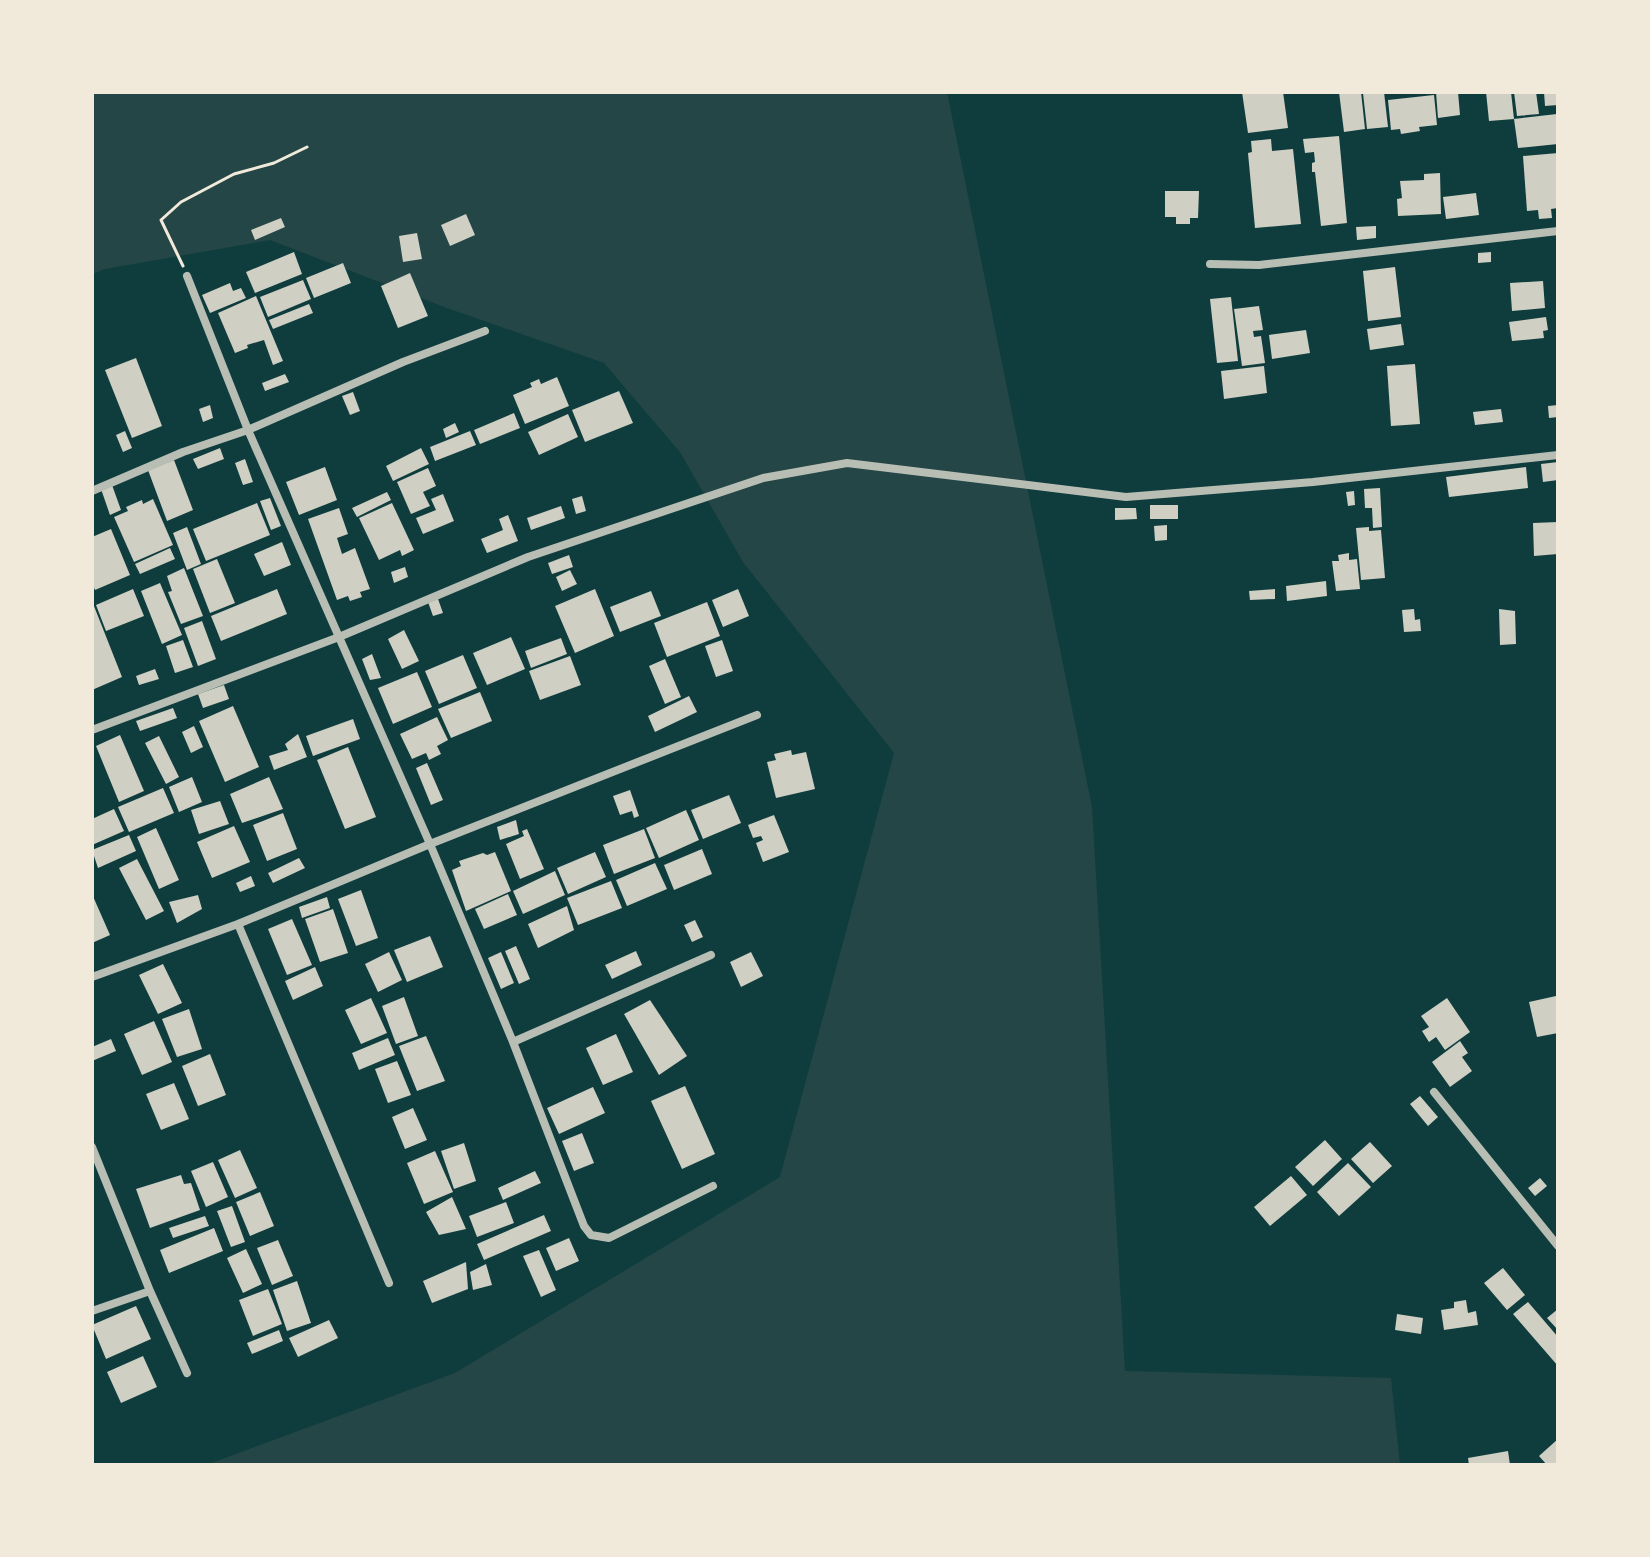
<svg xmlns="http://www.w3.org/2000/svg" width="1650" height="1557" font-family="Mulish,sans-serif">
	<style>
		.green { fill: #244646 }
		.building { fill: #cfcfc3 }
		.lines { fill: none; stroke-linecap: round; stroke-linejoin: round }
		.path { stroke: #f1e9da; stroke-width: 3 }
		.minor { stroke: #b8beb3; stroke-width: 8 }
	</style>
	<rect width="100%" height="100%" fill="#0f3d3e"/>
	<path class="green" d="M92,92H947L1092,807L1125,1371L1391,1378L1400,1465H206L455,1373L780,1177L894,753L743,562L680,452L604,363L447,308L270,240L105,269L92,274Z"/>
	<path class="building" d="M1242,92H1283L1288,128L1248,133Z
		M1339,92H1361L1365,129L1344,132Z
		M1384,92L1388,127L1367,129L1363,93Z
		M1436,92H1458L1460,115L1438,118Z
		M1486,92H1511L1514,119L1489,121Z
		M1514,92H1536L1539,114L1517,116Z
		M1544,92H1557L1558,105L1545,106Z
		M1434,95L1437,125L1419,127L1420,131L1401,134L1400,129L1391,130L1388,100Z
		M1557,114L1558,144L1518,148L1514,119Z
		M1339,136L1347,223L1321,226L1315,172H1312V163L1315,162L1314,152L1305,153L1303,139Z
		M1271,139L1272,151L1293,149L1301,224L1255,228L1248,153L1252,152L1251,141Z
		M1558,153V208L1551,209L1552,218L1539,219L1538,210L1527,211L1523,156Z
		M1440,173L1441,214L1398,216L1397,199L1402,198L1400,181L1424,180V174Z
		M1165,191H1199L1198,218H1190V224H1176V217H1165Z
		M1476,193L1479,215L1446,219L1443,197Z
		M466,214L475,235L450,246L441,225Z
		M281,218L285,227L255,240L251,230Z
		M1376,226V238L1357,240L1356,227Z
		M417,233L422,259L403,262L399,236Z
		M294,252L302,274L255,293L246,272Z
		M1491,252V262L1478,263V253Z
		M343,263L351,283L314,298L306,278Z
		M1395,267L1401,317L1368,321L1363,271Z
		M410,273L428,316L398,328L381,286Z
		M303,280L311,299L268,317L260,297Z
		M1543,281L1545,308L1512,311L1510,283Z
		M230,283L233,291L241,288L246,298L210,313L202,295Z
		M256,296L283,361L273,365L264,340L247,345L248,348L235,353L218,313Z
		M1231,297L1238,361L1217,363L1210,299Z
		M309,304L313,313L273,329L269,320Z
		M1259,306L1263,330L1253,331L1254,337L1261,336L1265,363L1242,366L1234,309Z
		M1546,317L1548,330L1543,331L1544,338L1512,341L1509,322Z
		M1401,324L1404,345L1370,350L1367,329Z
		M1306,330L1310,353L1272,359L1269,335Z
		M136,358L162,426L132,438L105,370Z
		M1415,364L1420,424L1391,426L1387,366Z
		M1264,366L1267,393L1224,399L1221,371Z
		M285,374L289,382L265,391L262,383Z
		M557,377L569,406L525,424L513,395L532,387L530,383L539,379L541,384Z
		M619,391L633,423L585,442L572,410Z
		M353,392L360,411L350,415L342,396Z
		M210,405L213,418L203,422L199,409Z
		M1558,405V417L1549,418L1548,406Z
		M1501,409L1503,422L1475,425L1473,412Z
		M514,413L520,428L480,444L474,430Z
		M568,414L578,437L539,455L528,432Z
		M455,423L459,432L446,438L443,429Z
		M125,431L132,448L123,452L116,435Z
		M470,431L476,445L435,461L430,447Z
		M220,448L224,459L198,469L193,459Z
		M421,448L429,464L393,481L386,466Z
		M245,459L253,482L243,485L235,463Z
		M174,460L193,510L167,521L148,470Z
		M1558,462V480L1543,482L1541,464Z
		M325,467L337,500L299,515L286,482Z
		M1526,467L1528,488L1449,497L1446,477Z
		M428,468L436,486L423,492L430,506L411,514L397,482Z
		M112,485L121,510L110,515L101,489Z
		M1380,488L1382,527L1373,528L1372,508H1365L1364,489Z
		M1354,491L1355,505L1348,506L1346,492Z
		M387,492L391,500L357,517L352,508Z
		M443,494L454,521L423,534L416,518L436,510L431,499Z
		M582,496L586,511L576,514L572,499Z
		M270,498L281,526L271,530L260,501Z
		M153,499L173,545L134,562L114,517L128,511L126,507L142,500L143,504Z
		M257,503L270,535L206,561L193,529Z
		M392,503L414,550L402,556L400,550L379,560L359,518Z
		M1150,505H1178V519H1150Z
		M561,506L565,518L531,530L527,518Z
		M339,508L348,534L337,538L342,554L355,548L370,589L360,592L362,597L350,601L348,596L337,600L308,519Z
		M1115,508H1136L1137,519L1115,520Z
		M508,515L518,541L487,553L481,539L503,530L499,519Z
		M1558,522V554L1534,556L1533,523Z
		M1167,525V540L1155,541L1154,526Z
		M187,527L201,564L187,570L173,533Z
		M1369,527V531L1381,530L1385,578L1361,580L1356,528Z
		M111,529L130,575L95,590L92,583V537Z
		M282,542L291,565L264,576L254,554Z
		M170,548L175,559L140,574L135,564Z
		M1349,553V560L1357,559L1360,589L1336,591L1332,561H1339L1338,555Z
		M569,555L573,567L552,574L548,563Z
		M217,559L235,603L210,613L193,569Z
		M405,567L408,577L394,583L391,572Z
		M184,568L203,616L181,624L168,592L172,591L167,576Z
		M570,570L577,584L562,591L556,577Z
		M1326,581L1327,596L1287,601L1286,586Z
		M160,583L182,635L162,644L141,591Z
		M133,589L144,616L106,631L96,605Z
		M277,589L287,614L221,641L211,616Z
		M595,589L614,636L575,653L555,606Z
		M738,589L749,616L723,627L712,600Z
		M1275,589V599L1250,600L1249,591Z
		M651,591L661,616L620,632L610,607Z
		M438,599L443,613L433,616L428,602Z
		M92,601L122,677L92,690Z
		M707,602L720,636L667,657L654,623Z
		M1414,609L1415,620L1420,619L1421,631L1404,632L1402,610Z
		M1499,609L1515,611L1516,644L1500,645Z
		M202,621L216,659L198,666L184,628Z
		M404,630L419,661L402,669L388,639Z
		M511,637L525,669L487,685L473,653Z
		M561,638L567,654L531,668L525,651Z
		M183,640L193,667L175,673L166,646Z
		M722,640L733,671L716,677L705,646Z
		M372,654L381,678L370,680L362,659Z
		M463,655L477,688L439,704L425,671Z
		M570,656L581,685L540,700L529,671Z
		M665,659L681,697L665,704L649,666Z
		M155,669L159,679L139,685L136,676Z
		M417,672L432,707L393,724L378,688Z
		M224,685L229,699L203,708L198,694Z
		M480,692L492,721L451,738L438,709Z
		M689,696L697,712L655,732L648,716Z
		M233,706L259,767L225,782L199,721Z
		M173,708L177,718L140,731L136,721Z
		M437,717L448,740L437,746L441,754L429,760L426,753L412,759L400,734Z
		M353,719L360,739L313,756L306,736Z
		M194,726L203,747L191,753L182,732Z
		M298,734L307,757L274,770L269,756L288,750L285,744Z
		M120,735L144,791L119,802L96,746Z
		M159,736L179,777L166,784L145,743Z
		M348,747L376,817L345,829L317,760Z
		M791,750L792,755L806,752L815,789L776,798L767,762L776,760L774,754Z
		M427,763L443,800L431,805L416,768Z
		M192,777L202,802L179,812L169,787Z
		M269,777L283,809L242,823L230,794Z
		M163,788L174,813L129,832L118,807Z
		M630,790L639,816L634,818L632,811L620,815L613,796Z
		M729,795L741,823L703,839L691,810Z
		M220,801L229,824L199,834L191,810Z
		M114,809L124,831L92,845V819Z
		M686,810L699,840L659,858L646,828Z
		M283,813L297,849L267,861L253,825Z
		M774,815L789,852L763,862L756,843L763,840L761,836L753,838L748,825Z
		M516,820L519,834L500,840L497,827Z
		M234,826L250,862L212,878L197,842Z
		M156,828L179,880L159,889L137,837Z
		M527,829L544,869L520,879L506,844L524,836L522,831Z
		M644,829L655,858L614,874L603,845Z
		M129,835L136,851L98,868L92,850Z
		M702,849L712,874L674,890L664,865Z
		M495,852L511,891L466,911L452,870L461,866L459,861L483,853L487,855Z
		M595,852L606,877L568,894L557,868Z
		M299,858L305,868L273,883L268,873Z
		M137,859L164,911L146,920L119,868Z
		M655,863L667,889L627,906L616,880Z
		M555,871L565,895L523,914L513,891Z
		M251,876L255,886L240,892L236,883Z
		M611,881L622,908L578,925L567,898Z
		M361,890L378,938L356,946L338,899Z
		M92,894L110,935L92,943Z
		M508,894L517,915L484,929L475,909Z
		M198,895L202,909L177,923L169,902Z
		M327,897L330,908L302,918L299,907Z
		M567,906L574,930L538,948L528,924Z
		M333,909L348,953L320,962L305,919Z
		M292,919L312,965L287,975L268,929Z
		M695,920L703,937L692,942L684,925Z
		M430,936L443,967L407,982L394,950Z
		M516,946L530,979L519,984L505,951Z
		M636,951L642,965L612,979L605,965Z
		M389,952L402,980L378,992L365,964Z
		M501,952L514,983L501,989L488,958Z
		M751,952L763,976L741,987L730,962Z
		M163,964L182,1003L158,1014L139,975Z
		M315,967L323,986L293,1000L285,981Z
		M1556,996L1558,1033L1537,1037L1529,1002Z
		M404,997L418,1036L396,1044L382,1006Z
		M371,998L387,1033L361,1044L345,1010Z
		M1447,998L1470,1032L1445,1050L1436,1037L1429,1042L1422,1031L1429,1027L1421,1016Z
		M650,1000L687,1056L659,1075L624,1014Z
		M189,1009L202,1049L177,1057L162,1019Z
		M154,1021L172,1062L142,1075L124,1034Z
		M616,1034L633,1072L603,1085L586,1048Z
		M426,1036L445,1081L417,1091L399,1046Z
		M388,1038L395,1055L359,1070L352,1053Z
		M111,1039L116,1051L92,1061V1047Z
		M1460,1041L1468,1053L1462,1057L1472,1071L1450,1087L1432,1062Z
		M210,1054L226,1095L198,1106L182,1066Z
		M397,1061L411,1095L388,1103L375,1069Z
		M174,1083L189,1119L161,1130L146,1094Z
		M685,1086L715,1154L682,1169L651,1101Z
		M593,1087L605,1113L559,1134L547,1108Z
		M1420,1096L1438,1117L1428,1126L1410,1104Z
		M413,1108L427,1140L405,1149L392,1117Z
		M582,1133L594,1163L574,1171L562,1141Z
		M1325,1140L1342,1159L1313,1186L1295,1167Z
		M1370,1142L1392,1166L1373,1183L1351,1159Z
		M464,1143L476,1181L454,1189L441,1151Z
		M240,1150L257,1188L235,1198L218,1160Z
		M435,1151L453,1192L424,1204L407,1163Z
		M213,1162L228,1197L206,1207L191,1171Z
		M1348,1163L1371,1187L1339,1216L1317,1192Z
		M535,1171L541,1183L503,1200L498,1188Z
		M181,1175L184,1184L191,1183L200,1210L150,1228L136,1189Z
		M1291,1176L1307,1195L1270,1226L1254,1207Z
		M1540,1178L1547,1186L1535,1196L1528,1188Z
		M260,1192L274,1226L250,1236L236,1202Z
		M452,1197L466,1229L439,1235L426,1212Z
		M506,1202L514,1223L477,1237L469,1216Z
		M232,1206L245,1242L231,1247L217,1211Z
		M544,1215L551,1231L484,1260L477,1244Z
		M205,1216L209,1226L173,1238L169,1228Z
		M214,1228L223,1251L169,1273L160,1250Z
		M569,1238L579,1261L556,1271L546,1248Z
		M278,1240L293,1276L272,1285L257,1248Z
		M246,1249L262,1284L243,1293L227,1258Z
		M539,1250L556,1290L541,1297L523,1256Z
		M466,1262L468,1289L432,1303L423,1281Z
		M486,1264L492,1285L473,1290L470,1272Z
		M1503,1268L1525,1295L1507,1310L1484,1283Z
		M297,1281L311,1323L287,1331L273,1290Z
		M268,1289L282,1324L253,1336L239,1300Z
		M1466,1300L1468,1313L1476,1311L1478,1325L1444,1330L1441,1310L1454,1308V1302Z
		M1528,1302L1558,1337V1366L1513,1314Z
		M136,1306L151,1339L106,1359L92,1325Z
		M1558,1309V1330L1547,1318Z
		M1397,1314L1423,1318L1421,1334L1395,1330Z
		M329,1320L338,1338L298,1357L289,1338Z
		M279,1330L283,1341L252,1354L247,1343Z
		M143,1356L157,1387L121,1403L107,1372Z
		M1558,1439V1465H1547L1539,1456Z
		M1508,1451L1510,1465H1469L1468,1458Z"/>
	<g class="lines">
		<path class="path" d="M183,266L161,220L181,202L234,174L274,163L307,147"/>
		<path class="minor" d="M1210,264L1259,265L1558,231
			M187,276L248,430L430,844L513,1042L584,1226L591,1235L609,1238L713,1186
			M92,491L183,452L248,430L403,362L485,331
			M92,730L339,637L528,557L763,478L847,463L1126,497L1313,482L1558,455
			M238,924L389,1283
			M92,977L238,924L430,844L757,715
			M513,1042L711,955
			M1434,1092L1558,1246
			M92,1147L150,1291L187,1373
			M92,1311L150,1291"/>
	</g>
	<rect width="1650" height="1557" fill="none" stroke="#f1e9da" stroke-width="188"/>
</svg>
